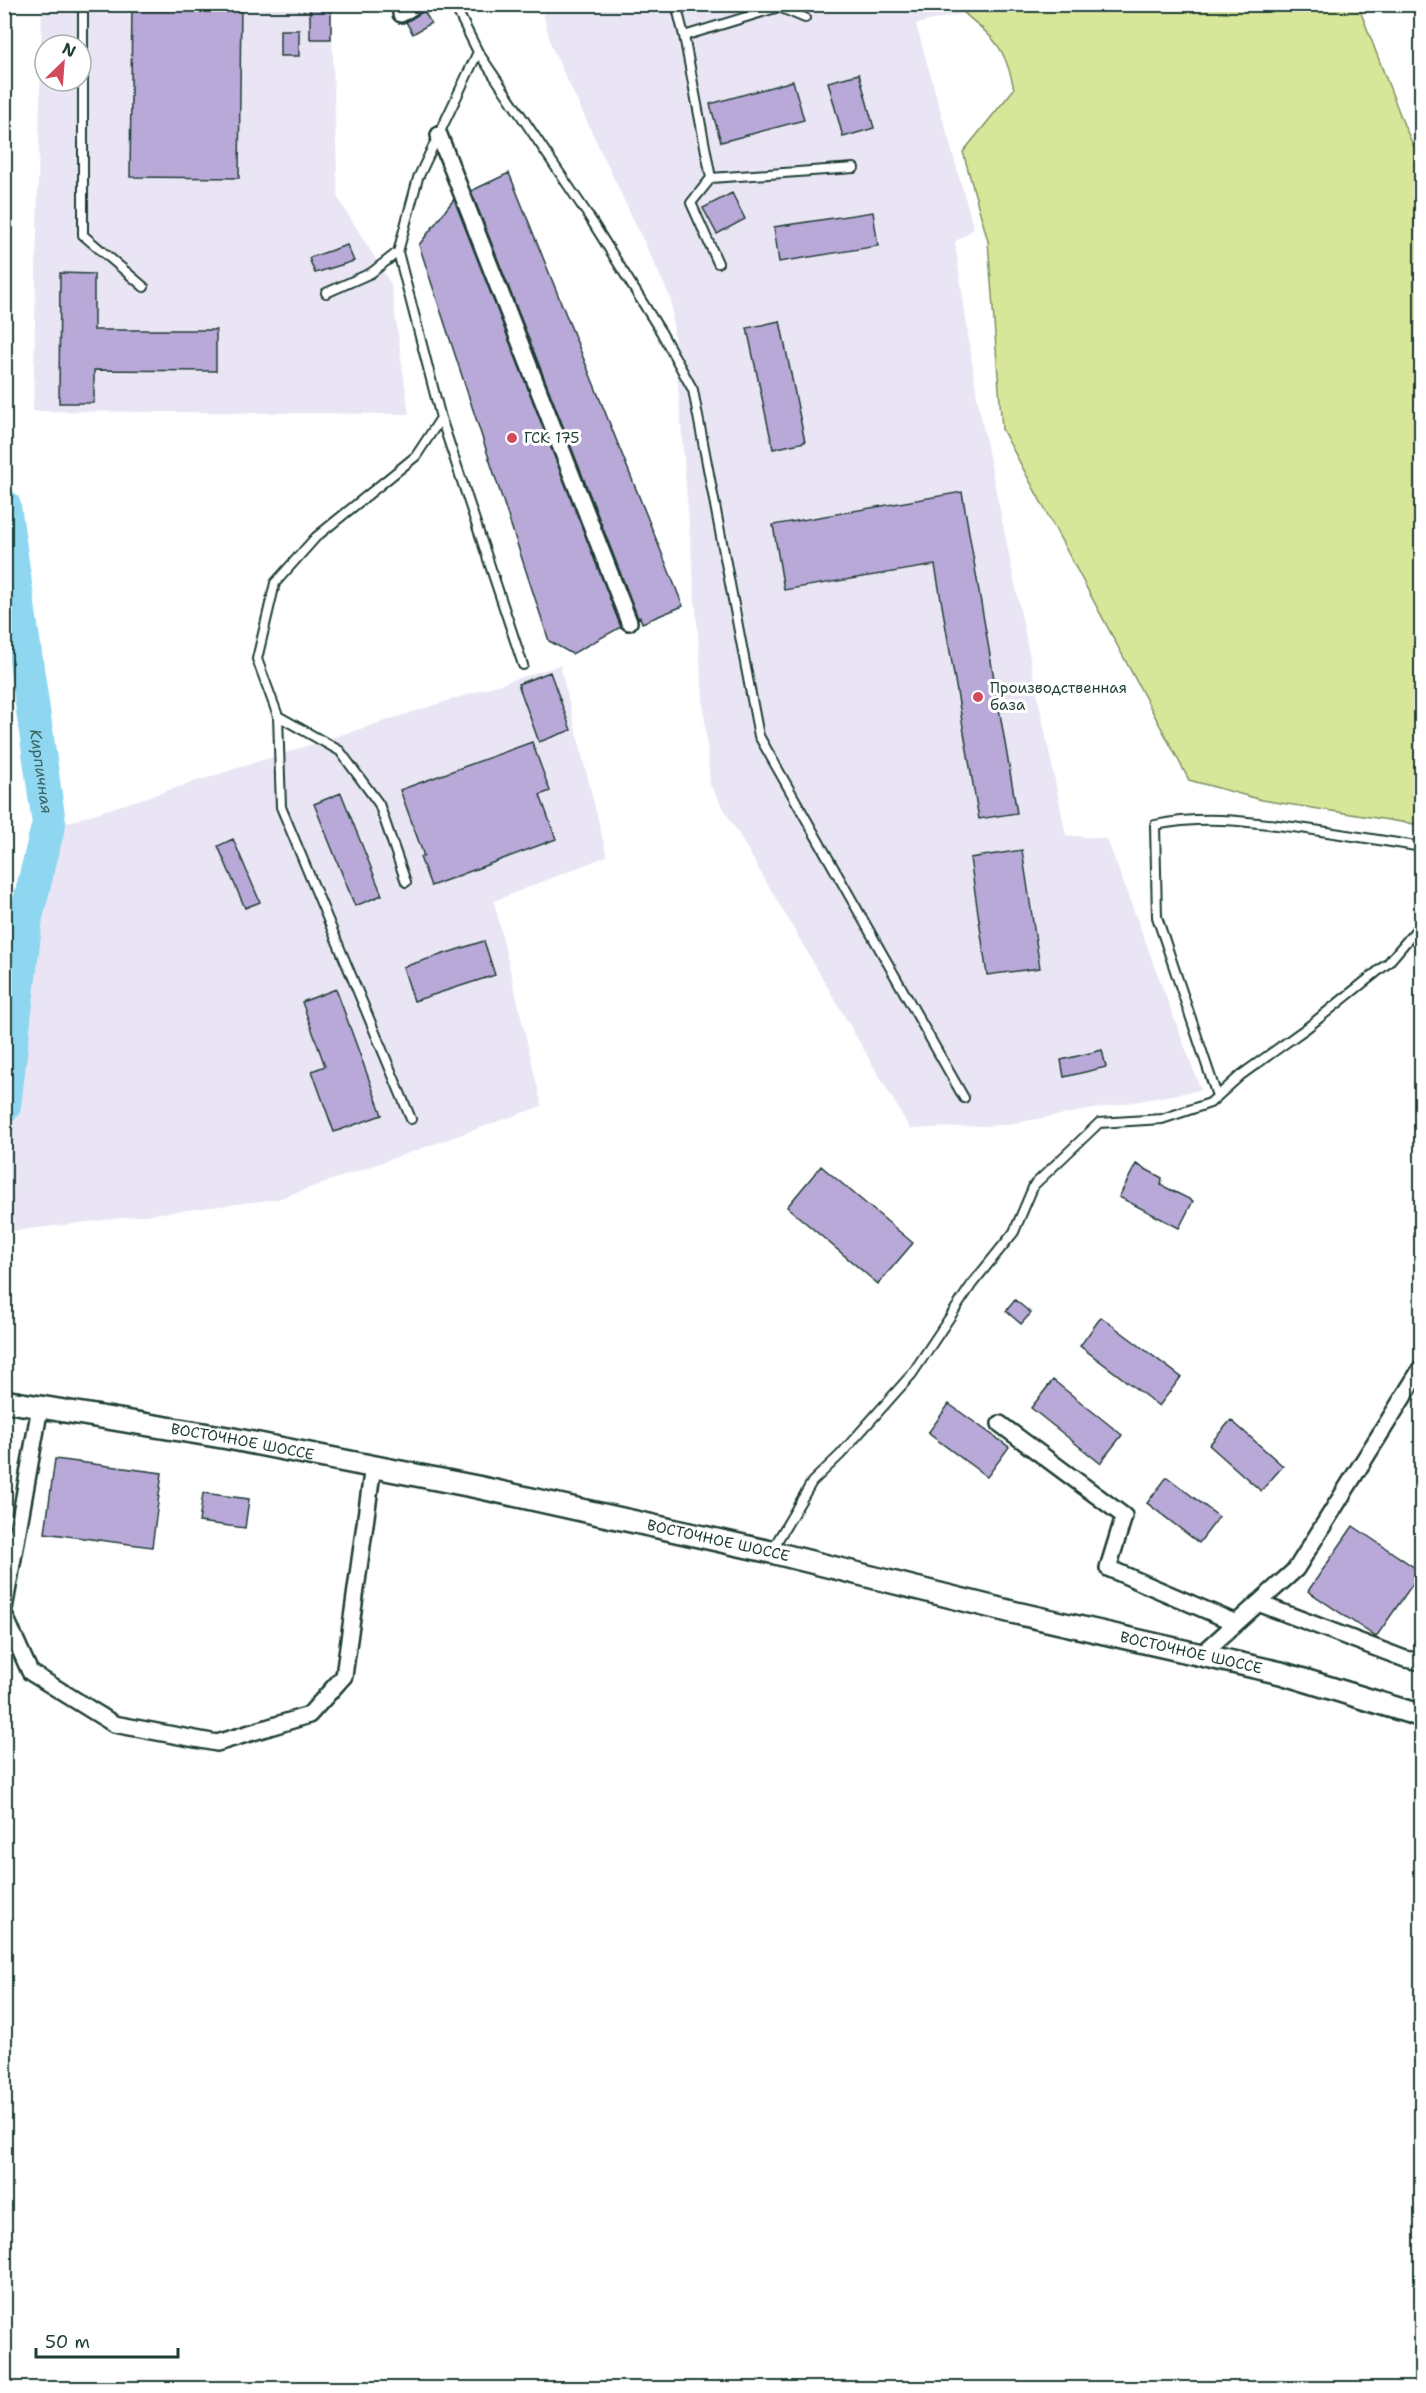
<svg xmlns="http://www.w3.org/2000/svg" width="1426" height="2393" font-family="'Shantell Sans',sans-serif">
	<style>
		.built { fill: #eae5f4; fill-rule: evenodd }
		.green { fill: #d8e699; stroke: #7c9266; stroke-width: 1.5 }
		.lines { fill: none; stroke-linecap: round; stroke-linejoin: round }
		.river { stroke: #8fd7f1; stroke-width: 34 }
		.building { fill: #b8a9d9; stroke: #1f3d34; stroke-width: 1.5 }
		.lane-casing { stroke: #1f3d34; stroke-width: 12 }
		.street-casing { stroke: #1f3d34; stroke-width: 20 }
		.secondary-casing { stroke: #1f3d34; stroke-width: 26 }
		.lane { stroke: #fff; stroke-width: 8 }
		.street { stroke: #fff; stroke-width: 15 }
		.secondary { stroke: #fff; stroke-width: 21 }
		.poi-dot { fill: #d1495b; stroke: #fff; stroke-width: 2 }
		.labels { text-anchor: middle; stroke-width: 6; stroke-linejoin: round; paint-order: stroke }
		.poi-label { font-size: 15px; fill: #1f3d34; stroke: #fff; text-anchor: start }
		.street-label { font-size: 15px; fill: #1f3d34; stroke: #fff }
		.water-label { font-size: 16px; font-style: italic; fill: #3b6463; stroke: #fff }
	</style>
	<rect width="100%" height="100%" fill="#fff"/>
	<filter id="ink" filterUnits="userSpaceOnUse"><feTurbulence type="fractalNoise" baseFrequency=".0167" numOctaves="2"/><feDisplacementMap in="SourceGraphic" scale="12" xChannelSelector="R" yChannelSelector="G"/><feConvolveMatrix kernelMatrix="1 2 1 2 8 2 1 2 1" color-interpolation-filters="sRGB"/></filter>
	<g filter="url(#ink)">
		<path class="built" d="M42,5H331L338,198L391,284L409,414L33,411ZM45,45H81V81H45Z
			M541,5H999L916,24L974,229L955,242L977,397L1066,835L1107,839L1201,1090L1003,1125L910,1129L710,785L671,299L552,48Z
			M560,665L607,856L494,901L542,1106L278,1199L5,1232L4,996L28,835Z"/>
		<path class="green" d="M999,4L1358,5L1404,125L1421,162V825L1262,800L1189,780L1002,429L988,241L963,152L1014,89C1005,47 996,40 964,13Z"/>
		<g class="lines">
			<path class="river" id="s1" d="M4,506L49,823L26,917L4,1106"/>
		</g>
		<path class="building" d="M132,4H241L239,178L130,177Z
			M310,6H331V39H310Z
			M424,11L431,23L413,34L406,22Z
			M280,30H299V56H280Z
			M859,74L874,128L843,137L828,82Z
			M793,81L804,120L721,142L710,104Z
			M509,173L683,606L642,623L640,617L638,618L471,191Z
			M732,193L745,219L717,234L703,208Z
			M454,199L621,627L572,654L549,641L419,245Z
			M873,212L878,246L779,262L774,227Z
			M347,245L354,261L315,273L309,258Z
			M60,273L94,274V330H216V371L94,370V403H59Z
			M780,321L805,442L773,449L747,328Z
			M962,492L1017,813L979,819L935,565L784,590L773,525Z
			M550,672L571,730L539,742L518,684Z
			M532,742L550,791L540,795L556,839L431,886L420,857L424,856L400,790Z
			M341,793L382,895L355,906L314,804Z
			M233,839L260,902L245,908L218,846Z
			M1022,850L1040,968L987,975L970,858Z
			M484,941L495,975L414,1001L403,967Z
			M336,989L382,1115L334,1132L312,1071L325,1066L302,1002Z
			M1102,1050L1106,1067L1064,1077L1061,1060Z
			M1136,1164L1162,1178L1161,1185L1193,1201L1179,1228L1119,1197Z
			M821,1166L913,1243L878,1284L787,1207Z
			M1015,1300L1031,1313L1021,1324L1006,1311Z
			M1101,1317L1181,1377L1159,1406L1080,1346Z
			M1053,1380L1122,1435L1100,1463L1031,1408Z
			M949,1404L1009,1447L987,1477L928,1433Z
			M1231,1420L1283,1466L1261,1491L1209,1445Z
			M55,1459L162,1473L152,1547L45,1533Z
			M1167,1477L1219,1517L1199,1543L1147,1503Z
			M203,1493L249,1499L245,1528L199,1522Z
			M1353,1526L1421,1572L1376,1637L1308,1591Z"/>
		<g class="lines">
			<defs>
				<path id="lane" d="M83,4V235L144,287
					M454,4L478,52L588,215L661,332L693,390L759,736L964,1098
					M676,4L684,36L779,7V4
					M779,7L805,18
					M684,36L711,178L854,168
					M478,52L418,178L398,252L441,418L523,665
					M711,178L691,203L718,263
					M326,293L371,273L398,252
					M278,716L281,807L411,1119
					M406,882L379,804L340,751L278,716L257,659L275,583L316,537L416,456L441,418
					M1217,1096L1157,917L1155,825C1203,815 1245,821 1293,827C1336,833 1379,840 1422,847
					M772,1550L812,1482L840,1455L912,1374L972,1284L1014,1232L1034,1185L1099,1123L1162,1119L1210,1103L1241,1075L1308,1027L1388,963L1422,923"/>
				<path id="street" d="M401,14L417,4
					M439,135L629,622
					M1000,1424L1124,1516L1108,1568L1236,1623
					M1258,1603L1405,1659L1422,1662
					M4,1609L40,1407
					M4,1614L30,1672L114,1724L217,1743L309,1715L344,1676L373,1466
					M1201,1655L1296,1569L1422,1367"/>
				<g id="secondary">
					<path id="s2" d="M4,1401L228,1438L477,1487L771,1552L1012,1612L1281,1673L1422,1716"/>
				</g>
			</defs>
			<use href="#lane" class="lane-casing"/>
			<use href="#street" class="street-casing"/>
			<use href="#secondary" class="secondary-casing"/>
			<use href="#lane" class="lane"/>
			<use href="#street" class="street"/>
			<use href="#secondary" class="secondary"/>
		</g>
	</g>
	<g class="poi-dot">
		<circle cx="512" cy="438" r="6"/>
		<circle cx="978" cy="697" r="6"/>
	</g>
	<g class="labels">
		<g class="poi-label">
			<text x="524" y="443">ГСК 175</text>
			<text x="990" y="693">Производственная<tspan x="990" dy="17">база</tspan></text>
		</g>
		<g class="street-label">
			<text dy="5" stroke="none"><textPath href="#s2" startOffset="242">ВОСТОЧНОЕ ШОССЕ</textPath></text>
			<text dy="5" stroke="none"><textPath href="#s2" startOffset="728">ВОСТОЧНОЕ ШОССЕ</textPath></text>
			<text dy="5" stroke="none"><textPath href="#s2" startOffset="1214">ВОСТОЧНОЕ ШОССЕ</textPath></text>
		</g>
		<g class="water-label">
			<text dy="6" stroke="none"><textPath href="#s1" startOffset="268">Кирпичная</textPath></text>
		</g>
	</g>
	<rect width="1426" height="2393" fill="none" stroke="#fff" stroke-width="24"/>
	<rect x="12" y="12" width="1402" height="2369" fill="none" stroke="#1f3d34" stroke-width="2" filter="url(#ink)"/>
	<g transform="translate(63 63) rotate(25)"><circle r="28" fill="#ffffff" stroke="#a5b1ae" stroke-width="1.5"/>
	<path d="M0-4.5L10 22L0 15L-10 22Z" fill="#d1495b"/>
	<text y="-9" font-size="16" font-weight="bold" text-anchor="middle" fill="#1f3d34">N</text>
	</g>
	<path d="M36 2348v9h142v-9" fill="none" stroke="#1f3d34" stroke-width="3"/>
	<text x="45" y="2348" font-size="18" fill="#1f3d34" stroke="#ffffff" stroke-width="4.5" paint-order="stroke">50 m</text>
</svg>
